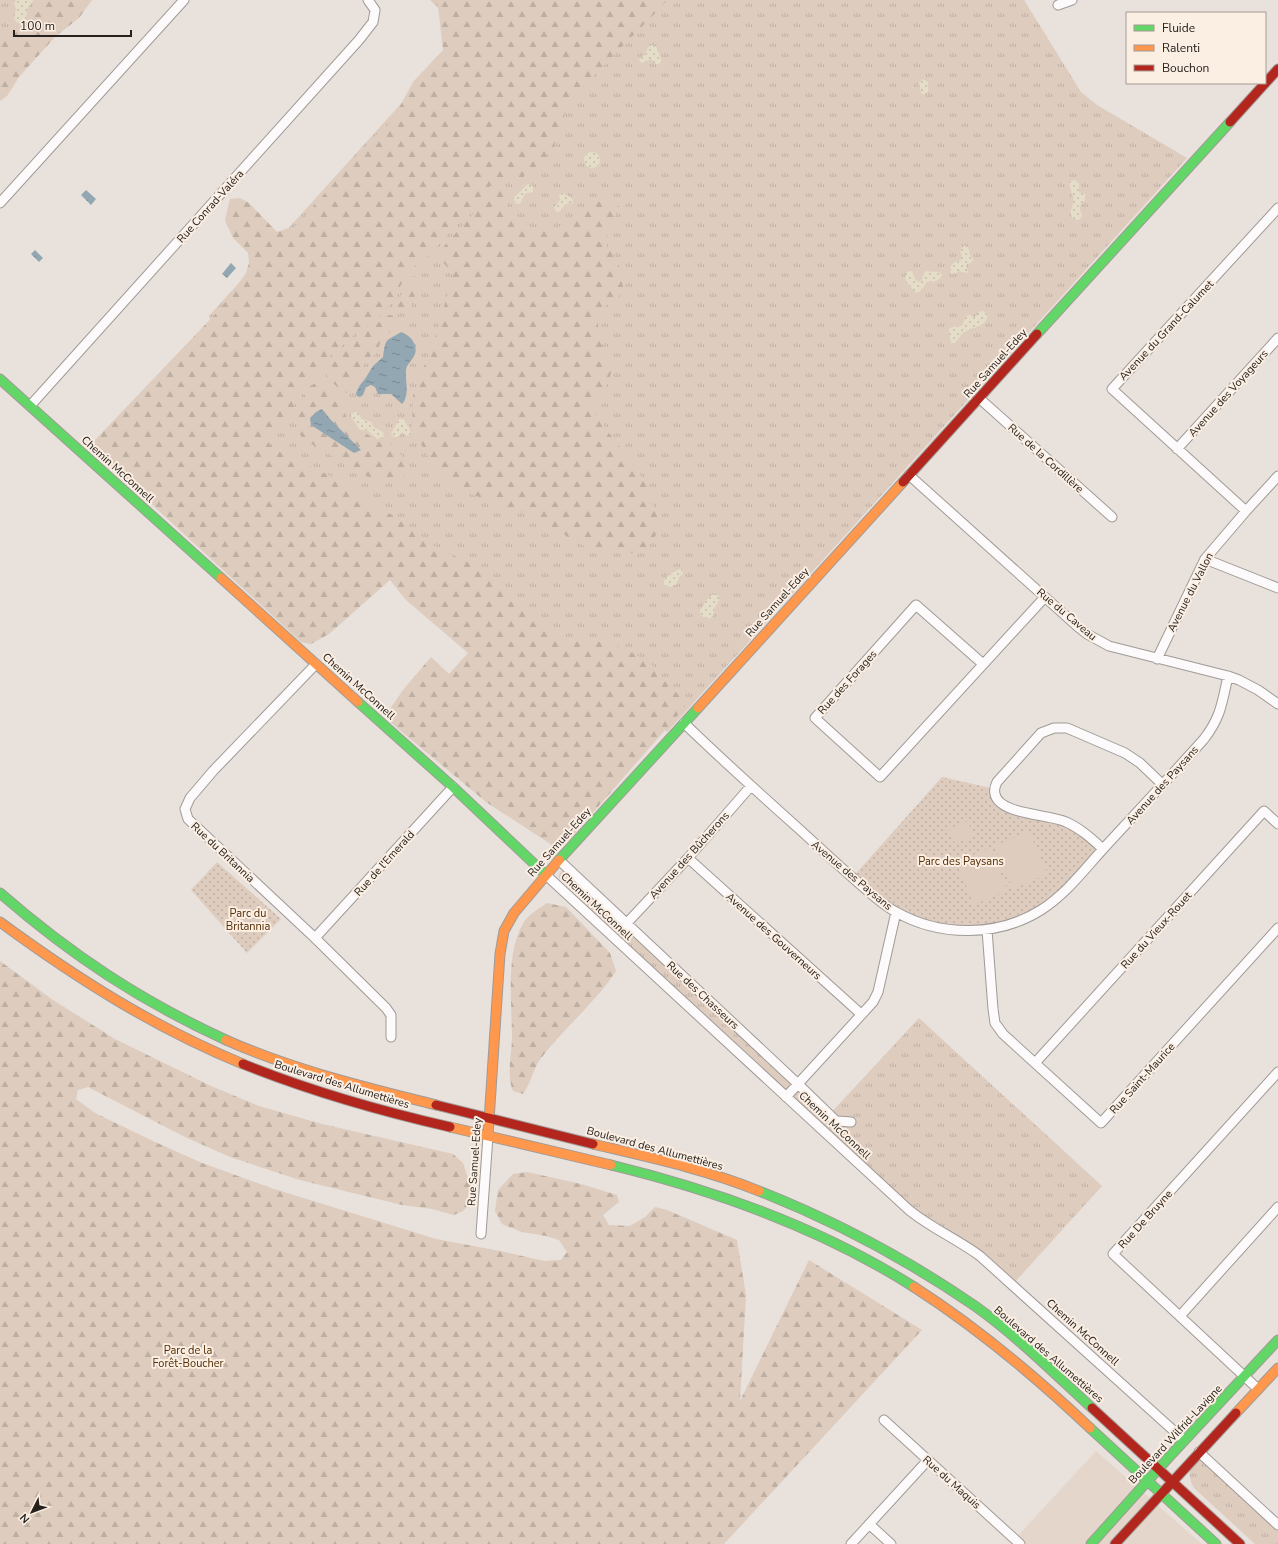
<svg xmlns="http://www.w3.org/2000/svg" width="1278" height="1544" font-family="'Nunito Sans',sans-serif">
	<style>
		.commercial { fill: #e5d6cc }
		.grass { fill: url(#grass-tufts) }
		.forest { fill: url(#forest-firs) }
		.sand { fill: url(#sand-dots) }
		.park { fill: url(#park-dots) }
		.garden { fill: #deccbe }
		.water { fill: url(#water-ripples) }
		.lines { fill: none; stroke-linecap: round; stroke-linejoin: round }
		.street-casing { stroke: #a09b97; stroke-width: 11 }
		.fast-casing { stroke: #a09b97; stroke-width: 11 }
		.slow-casing { stroke: #a09b97; stroke-width: 11 }
		.jam-casing { stroke: #a09b97; stroke-width: 11 }
		.street { stroke: #fcfafa; stroke-width: 9 }
		.fast { stroke: #63d668; stroke-width: 9 }
		.slow { stroke: #ff974d; stroke-width: 9 }
		.jam { stroke: #b3261e; stroke-width: 9 }
		.labels { text-anchor: middle; stroke-width: 4; stroke-linejoin: round; paint-order: stroke }
		.street-label { font-size: 11px; fill: #26211d; stroke: #fbeee3 }
		.park-label { font-size: 11px; fill: #522c03; stroke: #fbeee3 }
	</style>
	<defs>
		<pattern id="grass-tufts" width="24" height="20" patternUnits="userSpaceOnUse"><rect width="24" height="20" fill="#deccbe"/><path d="M3 7l-1-3M5 7V3M7 7l1-3M15 17l-1-3M17 17v-4M19 17l1-3" fill="none" stroke="#beafa3"/></pattern>
		<pattern id="forest-firs" width="22" height="20" patternUnits="userSpaceOnUse"><rect width="22" height="20" fill="#deccbe"/><path d="M5 1l3.5 6h-7zM16 11l3.5 6h-7z" fill="#beafa3"/></pattern>
		<pattern id="sand-dots" width="8" height="8" patternUnits="userSpaceOnUse"><rect width="8" height="8" fill="#e5ddc7"/><path d="M2 2h.1M6 6h.1" fill="none" stroke="#c4bdaa" stroke-width="1.8" stroke-linecap="round"/></pattern>
		<pattern id="park-dots" width="8" height="8" patternUnits="userSpaceOnUse"><rect width="8" height="8" fill="#deccbe"/><path d="M2 2h.1M6 6h.1" fill="none" stroke="#beafa3" stroke-width="1.8" stroke-linecap="round"/></pattern>
		<pattern id="water-ripples" width="26" height="14" patternUnits="userSpaceOnUse"><rect width="26" height="14" fill="#93a7b2"/><path d="M2 4q2-2 4 0t4 0M15 11q2-2 4 0t4 0" fill="none" stroke="#788890"/></pattern>
	</defs>
	<rect width="100%" height="100%" fill="#e8e1dc"/>
	<path class="commercial" d="M1096,1451L1202,1544H1020L1015,1539Z"/>
	<path class="grass" d="M0,0H72L0,75Z
		M430,0H1024L1081,92L1097,105L1187,158L667,732L421,542L264,449L209,316L465,33Z
		M562,871H566L829,1115L919,1018L1102,1186L1013,1284L928,1225L674,994L559,878V874Z
		M1199,1460L1205,1461L1278,1529V1544H1255L1194,1488L1191,1482L1189,1470Z"/>
	<path class="forest" d="M51,0H92L79,18L56,36L19,77L7,96L0,101V43L12,36Z
		M436,0H667L662,6L576,94L566,111L552,151L523,177L490,186L444,239L430,254L415,266L402,283L389,306L373,323L355,334L326,360L301,389L295,404L294,414L286,425L270,432L267,439L272,448L345,483L360,498L398,518L437,548L485,570L533,616L557,633L567,639L609,642L637,655L654,667L681,698L685,707L570,839L563,845H552L486,802L389,721L390,709L403,690L431,657L449,674L468,653L406,600L390,580L329,634L311,644L301,642L94,451L95,440L221,308L246,273L249,263L248,253L233,238L225,220L230,199L240,198L249,203L277,232L297,225L374,137L392,121L413,82L443,50L438,6Z
		M497,190H504L508,211L530,232C539,232 552,231 560,226C575,218 585,204 601,197L620,207L609,225L606,245L618,260L624,292C618,297 603,307 600,313C593,329 606,356 612,370L605,391L592,410L644,480L658,518L659,530L648,547L629,554L586,547L530,515L457,489L433,465L412,428L413,395L437,333L453,273L439,258L438,253L489,196Z
		M416,276L420,279L419,284L410,309L403,313L395,311L394,307L412,277Z
		M390,315L394,316L398,319L397,325L381,341L376,354L367,358L352,390L349,394C340,390 332,383 326,375C333,350 367,332 387,316Z
		M318,381L339,392L347,402L344,412L352,428L359,433L367,434L378,442L386,441C398,449 405,457 408,471L402,478H371L352,470L326,452L304,440L296,429V419L306,389Z
		M547,903L566,907L610,953L616,971C595,1003 564,1028 541,1058C533,1068 532,1082 523,1094L513,1091C506,1074 512,1055 512,1037C512,1003 505,952 524,922C528,915 540,908 547,903Z
		M0,961L53,1000L115,1039L211,1086L259,1106L322,1124L453,1154L463,1163L471,1186L472,1202L463,1211L454,1215L432,1209L402,1205L300,1180L230,1157L185,1137L88,1087L78,1090L76,1099L95,1113L153,1141L202,1163L271,1188L436,1239L500,1251L544,1261L561,1260L567,1252L559,1240L546,1236L522,1232L502,1224L495,1211L498,1190L513,1174L527,1172L581,1184L617,1195L619,1202L603,1215L609,1225L630,1226L645,1217L655,1207L667,1210L737,1240L746,1295L740,1401L809,1260L922,1330L724,1544H0Z"/>
	<path class="sand" d="M16,0H33V1L27,9L26,19L20,23L16,22L14,18L16,10L14,3Z
		M653,45L656,46L662,62L657,65L651,59L643,63L640,62L639,59L645,54L649,46Z
		M923,79L928,82V92L926,95L922,94L921,93L919,83Z
		M584 160a8 8 0 1 1 16 0a8 8 0 1 1-16 0Z
		M1075,180L1079,184V192L1085,194C1088,206 1075,201 1082,214L1081,218L1078,220L1072,218L1070,213L1074,201L1069,184L1070,181Z
		M529,184L533,186V192L525,194L520,204L515,203L514,200L515,196C521,193 524,185 529,184Z
		M563,193L572,198L573,203L565,204L561,211L556,212L554,207L560,200L559,195Z
		M965,245L968,247L970,255L973,259L972,262L966,265L968,272L966,273L959,271L954,275L952,274L950,272C950,264 953,262 961,260L962,257L960,250Z
		M910,271H912L916,280L918,282L921,281L925,271L939,272L942,274C939,283 933,281 927,282L921,291L917,293L914,291L905,279L906,273Z
		M980,311H983L987,314C989,327 971,327 963,333C960,336 957,340 955,343H951L949,332L950,328C962,323 960,332 966,316L970,315L974,318Z
		M355,412L358,413L362,419L371,422L374,427L383,432L384,437L377,439L367,430H360L351,417V414Z
		M403,418L410,430L411,434L408,436L402,433L398,437H394L391,434L399,419Z
		M680,569L682,570L683,574L679,577L677,584L671,587L664,585V581L668,575Z
		M713,594L719,596V601C719,601 715,606 715,607C713,612 715,620 706,618C701,617 700,614 700,610L709,597Z"/>
	<path class="park" d="M942,777L995,789L1000,803L1051,817L1103,849L1041,910L987,930L914,921L852,878Z
		M217,862L281,919L247,953L191,890Z"/>
	<path class="garden" d="M968,821L974,836L955,844L949,829Z
		M1029,831L1048,874L1013,889L994,846Z
		M990,848L1008,890L974,905L956,862Z"/>
	<path class="water" d="M86,190L96,199L91,205L81,195Z
		M35,250L43,258L39,262L31,254Z
		M231,263L236,268L227,278L222,274Z
		M401,332C410,335 418,344 415,354C413,360 407,363 406,370C405,381 410,395 402,404L391,394H378L375,387L371,385L366,387L363,395L360,397L357,396L356,393L360,385L365,379L373,366L383,357C386,337 385,342 401,332Z
		M322,409L331,420L361,450L354,453L311,425L310,418L316,412Z"/>
	<g class="lines">
		<defs>
			<path id="street" d="M1058,5L1072,0
				M0,203L184,0
				M979,398L1112,517
				M30,406L359,40L373,22L375,10L368,0
				M1177,449L1278,338
				M909,475L1077,626L1087,634L1109,646L1228,676L1239,680L1258,690L1278,704
				M1246,511L1112,389L1278,208
				M1205,559L1278,588
				M1157,659L1205,559L1246,511L1278,476
				M316,664L213,771L190,798L185,809L188,819L315,938L386,1008L391,1015V1037
				M983,664L916,605L815,718L880,777L1045,597
				M684,723C721,759 760,794 798,828C819,847 840,867 861,885C872,895 883,905 896,912C940,937 998,937 1041,910C1066,894 1084,870 1103,849C1137,812 1171,776 1204,739C1221,717 1222,703 1228,676
				M1103,849C1092,839 1080,828 1066,822C1050,814 999,815 995,794C994,790 995,786 997,782L1041,733L1054,728H1067L1125,753L1140,763L1163,785
				M688,858L861,1014
				M559,860L798,1084L835,1120L838,1121L851,1122
				M546,875L909,1210C931,1228 957,1239 980,1256L1184,1440
				M626,924L688,858L751,786
				M987,930L993,1009L995,1023L1003,1034L1101,1123L1278,928
				M315,938L453,787
				M1035,1063L1264,811L1278,824
				M786,1097L873,1002L878,992L896,912
				M481,1234L488,1136
				M1180,1316L1278,1207
				M1258,1389L1113,1254L1278,1072
				M884,1420L1020,1544
				M1199,1452L1278,1525
				M869,1524L891,1544
				M851,1544L928,1460"/>
			<path id="fast" d="M1037,334L1230,122
				M0,379L221,578
				M358,702L453,787L546,875
				M559,860L698,708
				M0,893C71,955 141,1001 226,1040
				M611,1165C718,1191 821,1228 914,1287
				M759,1191C835,1221 908,1260 975,1306C1017,1336 1054,1373 1092,1408
				M1090,1428L1216,1544
				M1091,1544L1169,1457L1278,1340"/>
			<path id="slow" d="M221,578L358,702
				M698,708L903,482
				M0,922C76,978 155,1028 243,1064
				M226,1040C293,1070 365,1087 436,1105
				M450,1127L611,1165
				M488,1136L500,954L504,931L514,913L559,860
				M593,1144C648,1157 705,1169 759,1191
				M914,1287C978,1328 1035,1376 1090,1428
				M1236,1413L1278,1368"/>
			<path id="jam" d="M1230,122L1278,69
				M903,482L1037,334
				M243,1064C310,1091 380,1111 450,1127
				M436,1105L593,1144
				M1092,1408L1240,1544
				M1115,1544L1236,1413"/>
		</defs>
		<use href="#street" class="street-casing"/>
		<use href="#fast" class="fast-casing"/>
		<use href="#slow" class="slow-casing"/>
		<use href="#jam" class="jam-casing"/>
		<use href="#street" class="street"/>
		<use href="#fast" class="fast"/>
		<use href="#slow" class="slow"/>
		<use href="#jam" class="jam"/>
	</g>
	<g class="labels">
		<g class="street-label">
			<text transform="translate(210 206) rotate(-48)" y="4">Rue Conrad-Valéra</text>
			<text transform="translate(1166 330) rotate(-47)" y="4">Avenue du Grand-Calumet</text>
			<text transform="translate(995 363) rotate(-48)" y="4">Rue Samuel-Edey</text>
			<text transform="translate(1228 393) rotate(-48)" y="4">Avenue des Voyageurs</text>
			<text transform="translate(1046 458) rotate(42)" y="4">Rue de la Cordillère</text>
			<text transform="translate(118 469) rotate(42)" y="4">Chemin McConnell</text>
			<text transform="translate(1190 592) rotate(-63)" y="4">Avenue du Vallon</text>
			<text transform="translate(777 602) rotate(-48)" y="4">Rue Samuel-Edey</text>
			<text transform="translate(1067 614) rotate(40)" y="4">Rue du Caveau</text>
			<text transform="translate(847 682) rotate(-48)" y="4">Rue des Forages</text>
			<text transform="translate(359 686) rotate(42)" y="4">Chemin McConnell</text>
			<text transform="translate(1162 785) rotate(-48)" y="4">Avenue des Paysans</text>
			<text transform="translate(559 842) rotate(-48)" y="4">Rue Samuel-Edey</text>
			<text transform="translate(223 852) rotate(43)" y="4">Rue du Britannia</text>
			<text transform="translate(689 855) rotate(-48)" y="4">Avenue des Bûcherons</text>
			<text transform="translate(384 863) rotate(-48)" y="4">Rue de l'Emerald</text>
			<text transform="translate(852 875) rotate(40)" y="4">Avenue des Paysans</text>
			<text transform="translate(597 906) rotate(43)" y="4">Chemin McConnell</text>
			<text transform="translate(1156 930) rotate(-48)" y="4">Rue du Vieux-Rouet</text>
			<text transform="translate(774 936) rotate(42)" y="4">Avenue des Gouverneurs</text>
			<text transform="translate(703 995) rotate(43)" y="4">Rue des Chasseurs</text>
			<text transform="translate(1142 1078) rotate(-48)" y="4">Rue Saint-Maurice</text>
			<text transform="translate(342 1084) rotate(17)" y="4">Boulevard des Allumettières</text>
			<text transform="translate(835 1125) rotate(43)" y="4">Chemin McConnell</text>
			<text transform="translate(655 1148) rotate(15)" y="4">Boulevard des Allumettières</text>
			<text transform="translate(474 1162) rotate(-86)" y="4">Rue Samuel-Edey</text>
			<text transform="translate(1145 1219) rotate(-48)" y="4">Rue De Bruyne</text>
			<text transform="translate(1083 1332) rotate(42)" y="4">Chemin McConnell</text>
			<text transform="translate(1049 1354) rotate(41)" y="4">Boulevard des Allumettières</text>
			<text transform="translate(1175 1434) rotate(-47)" y="4">Boulevard Wilfrid-Lavigne</text>
			<text transform="translate(952 1482) rotate(42)" y="4">Rue du Maquis</text>
		</g>
		<g class="park-label">
			<text x="961" y="865">Parc des Paysans</text>
			<text x="248" y="917">Parc du<tspan x="248" dy="13">Britannia</tspan></text>
			<text x="188" y="1354">Parc de la<tspan x="188" dy="13">Forêt-Boucher</tspan></text>
		</g>
	</g>
	<rect x="1126" y="12" width="140" height="72" fill="#fbeee3" stroke="#a69c94"/>
	<rect x="1134" y="25" width="20" height="6" fill="#63d668" stroke="#a69c94"/>
	<text x="1162" y="32" font-size="12" fill="#26211d">Fluide</text>
	<rect x="1134" y="45" width="20" height="6" fill="#ff974d" stroke="#a69c94"/>
	<text x="1162" y="52" font-size="12" fill="#26211d">Ralenti</text>
	<rect x="1134" y="65" width="20" height="6" fill="#b3261e" stroke="#a69c94"/>
	<text x="1162" y="72" font-size="12" fill="#26211d">Bouchon</text>
	<g transform="translate(32 1512) rotate(228)" stroke="#fbeee3" stroke-width="3" paint-order="stroke">
	<path d="M0-3L7 15L0 10L-7 15Z" fill="#26211d"/>
	<text y="-6" font-size="11" font-weight="bold" text-anchor="middle" fill="#26211d">N</text>
	</g>
	<path d="M14 30v6h117v-6" fill="none" stroke="#26211d" stroke-width="2"/>
	<text x="20" y="30" font-size="12" fill="#26211d" stroke="#fbeee3" stroke-width="3" paint-order="stroke">100 m</text>
</svg>
